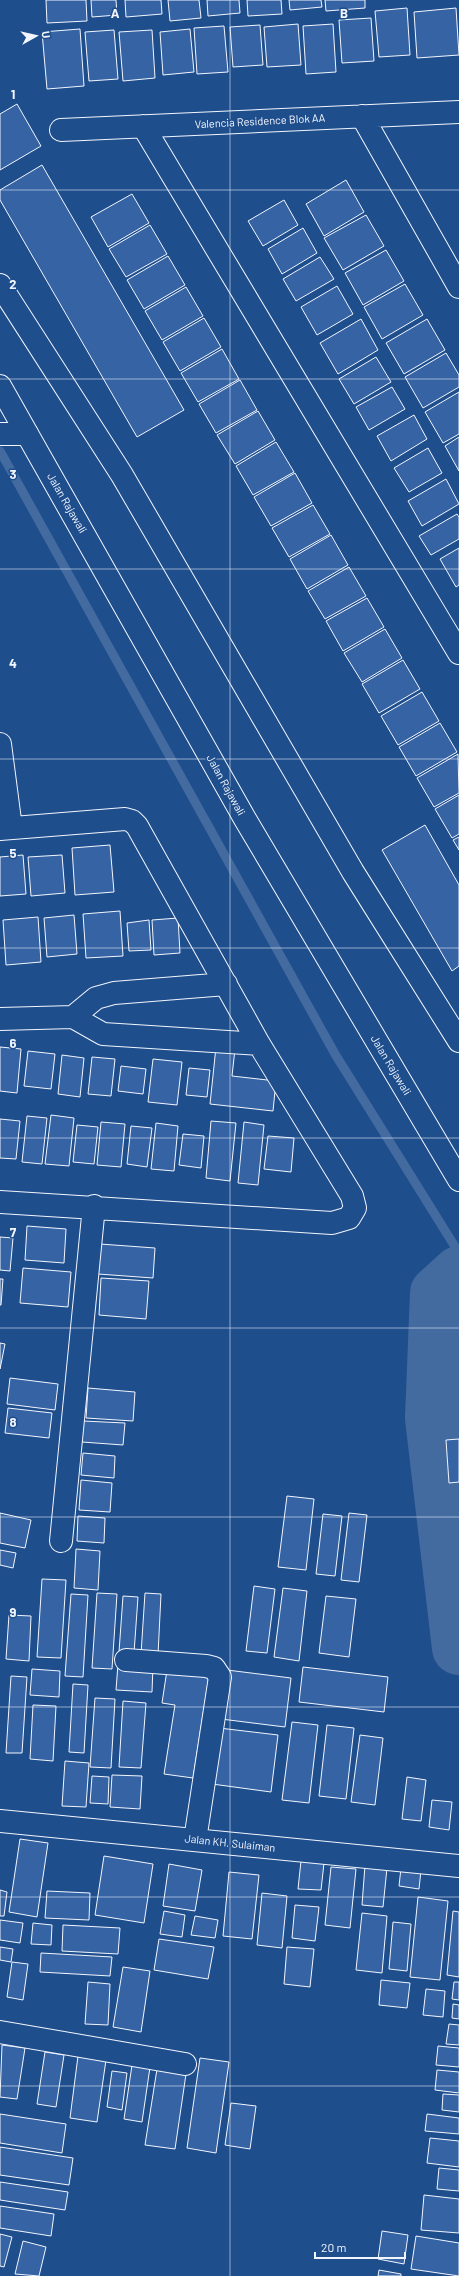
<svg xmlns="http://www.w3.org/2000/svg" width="459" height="2276" font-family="Barlow,sans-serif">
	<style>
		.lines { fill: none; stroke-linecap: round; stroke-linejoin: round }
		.stream { stroke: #446ba0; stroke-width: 9 }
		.river { stroke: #446ba0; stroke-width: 54 }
		.building { fill: #3563a3; stroke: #f2f6ff }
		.street-casing { stroke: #f2f6ff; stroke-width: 24 }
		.secondary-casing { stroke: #f2f6ff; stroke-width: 24 }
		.street { stroke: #1f4e8c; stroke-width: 22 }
		.secondary { stroke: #1f4e8c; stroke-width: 22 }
		.grid { fill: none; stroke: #f2f6ff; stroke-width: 1; stroke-opacity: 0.55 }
		.labels { text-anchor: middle; stroke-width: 3; stroke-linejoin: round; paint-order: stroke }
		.street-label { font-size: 11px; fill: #f2f6ff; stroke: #1f4e8c }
		.grid-label { font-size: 13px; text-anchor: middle; font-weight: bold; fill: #f2f6ff; stroke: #1f4e8c; stroke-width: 3; stroke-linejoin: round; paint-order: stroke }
	</style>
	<rect width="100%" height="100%" fill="#1f4e8c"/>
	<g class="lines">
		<path class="stream" d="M0,451L335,1054L459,1253"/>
		<path class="river" d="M459,1273L437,1293L432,1418L459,1648"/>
	</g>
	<path class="building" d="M46,0H86L87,21L47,23Z
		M91,0H116L117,15L92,17Z
		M125,0H161L162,14L126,17Z
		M168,0H199L201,18L170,21Z
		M207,0H239L240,13L208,16Z
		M247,0H281L282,14L248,16Z
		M289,0H321L322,7L290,10Z
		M325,0H365V8L326,11Z
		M407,8L410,55L379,57L375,11Z
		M456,8L459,55L417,58L414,12Z
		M371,18L374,61L342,63L339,20Z
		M298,24L301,65L267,67L264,27Z
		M333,24L336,72L306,74L303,26Z
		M260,25L263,65L233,67L230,27Z
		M224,26L228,72L197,74L194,28Z
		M80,29L84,86L47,89L42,32Z
		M190,29L194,72L163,75L160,32Z
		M114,30L118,79L89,81L85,32Z
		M152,30L155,78L123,81L119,32Z
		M17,104L41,146L0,170V114Z
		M42,165L184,410L137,437L0,200V190Z
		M346,180L364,212L324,236L306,204Z
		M132,194L149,223L108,247L91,217Z
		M284,200L298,225L263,246L248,221Z
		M366,215L384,246L343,270L324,238Z
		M150,225L167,254L126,277L109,249Z
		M303,228L317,253L282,274L268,249Z
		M386,250L404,281L363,305L345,273Z
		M168,256L185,285L144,309L127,280Z
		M320,257L334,279L296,301L283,279Z
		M405,284L423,315L382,339L364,307Z
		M337,286L353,314L317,335L301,307Z
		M186,287L203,316L162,340L145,311Z
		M204,318L221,347L180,371L163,342Z
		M361,319L378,350L338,374L320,343Z
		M427,319L445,350L404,374L386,343Z
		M222,349L239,379L198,402L181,373Z
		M446,353L459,375V387L423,408L405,377Z
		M376,357L391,382L354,404L339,379Z
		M240,380L257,410L216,433L199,404Z
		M392,387L405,409L369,430L356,407Z
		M459,392V434L443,443L425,412Z
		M258,411L275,440L235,464L217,435Z
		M414,415L427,439L391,461L377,436Z
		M459,437V471L445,446Z
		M276,442L294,472L253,495L236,466Z
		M428,448L442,473L409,492L394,468Z
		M295,473L312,503L271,526L254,497Z
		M446,479L459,504L422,526L408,501Z
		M313,505L330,534L289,557L272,528Z
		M457,514L459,517V539L431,555L419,536Z
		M331,535L348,565L307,589L290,559Z
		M459,548V585L456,587L440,559Z
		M349,567L366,596L325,619L308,591Z
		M367,598L384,627L343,651L326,621Z
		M385,629L402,658L362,682L344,653Z
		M403,660L420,689L379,713L362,684Z
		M422,692L439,721L398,745L381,716Z
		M440,723L457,752L416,776L399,747Z
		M458,754L459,793L434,807L417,778Z
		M459,795V834L452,838L435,809Z
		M425,825L459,885V966L452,971L382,850Z
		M459,837V850L453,840Z
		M110,845L114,892L75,895L72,848Z
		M23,855L26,894L0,896V857Z
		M62,855L65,893L31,896L28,857Z
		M120,911L123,956L86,958L83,914Z
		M74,915L77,954L47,957L44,918Z
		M38,917L41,962L6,965L3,920Z
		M178,918L180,953L154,955L152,920Z
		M149,920L151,950L129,951L127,923Z
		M0,1047L21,1049L17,1093L0,1091Z
		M216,1047L235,1049L232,1076L276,1081L273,1111L210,1104Z
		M28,1051L55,1054L51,1089L24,1086Z
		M62,1055L84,1058L80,1097L58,1094Z
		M92,1057L115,1059L111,1096L88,1094Z
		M153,1059L182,1062L177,1105L148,1102Z
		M121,1066L146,1069L143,1094L118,1091Z
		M189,1068L210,1070L207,1097L186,1095Z
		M51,1115L74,1118L69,1166L45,1164Z
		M27,1116L47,1118L42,1164L22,1162Z
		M0,1119L20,1121L16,1159L0,1158Z
		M211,1121L236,1123L230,1181L206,1178Z
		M101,1122L125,1124L121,1167L97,1165Z
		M244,1122L264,1125L258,1185L238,1183Z
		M156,1123L178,1126L174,1171L151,1169Z
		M77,1125L98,1127L94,1164L73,1162Z
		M131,1126L152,1128L147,1167L127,1164Z
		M183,1134L204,1136L201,1168L179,1165Z
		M268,1136L294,1138L291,1172L264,1169Z
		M27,1226L66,1229L64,1263L25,1260Z
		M0,1237L13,1238L10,1271L0,1270Z
		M100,1244L155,1248L153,1278L98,1274Z
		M23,1268L71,1272L68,1307L20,1303Z
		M101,1278L149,1281L146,1319L99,1315Z
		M0,1279H3L1,1305H0Z
		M0,1343L5,1344L0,1369Z
		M10,1378L58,1384L55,1410L7,1404Z
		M88,1388L135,1392L133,1421L86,1418Z
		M8,1408L52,1413L49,1438L5,1433Z
		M83,1421L125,1423L123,1445L82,1442Z
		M459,1439V1482L449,1483L446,1440Z
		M83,1453L115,1456L114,1478L81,1475Z
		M81,1480L112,1483L110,1512L79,1510Z
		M287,1496L314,1499L306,1570L278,1567Z
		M0,1513L31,1520L25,1548L0,1543Z
		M349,1513L367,1515L359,1582L341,1580Z
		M323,1514L342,1516L335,1576L316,1574Z
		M78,1516L105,1518L104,1543L77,1541Z
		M76,1549L100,1551L98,1590L74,1588Z
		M0,1550L16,1553L13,1568L0,1565Z
		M42,1579L66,1580L61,1658L37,1657Z
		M254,1586L275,1589L267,1653L246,1651Z
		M283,1588L307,1591L299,1661L274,1657Z
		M97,1593L117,1594L112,1669L92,1668Z
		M145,1593L161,1594L158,1655L141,1654Z
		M71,1594L88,1595L83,1677L65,1676Z
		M123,1596L138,1597L134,1653L119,1652Z
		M326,1596L356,1599L349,1657L319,1653Z
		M9,1615L31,1616L29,1661L6,1659Z
		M118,1664L153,1666L152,1692L116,1690Z
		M303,1667L388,1677L384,1712L299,1702Z
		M32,1669L60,1671L59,1697L30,1695Z
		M167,1670L209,1676L193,1778L164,1774L175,1705L162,1703Z
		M227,1670L291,1678L285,1727L221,1719Z
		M11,1676L27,1677L22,1753H6Z
		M73,1684L88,1685L84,1753L69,1752Z
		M95,1698L115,1699L111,1768L90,1767Z
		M123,1701L146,1703L141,1768L119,1767Z
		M33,1705L56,1706L53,1761L30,1759Z
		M292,1722L318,1725L309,1803L282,1800Z
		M327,1725L354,1728L346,1799L319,1796Z
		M219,1728L278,1735L271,1792L212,1784Z
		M360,1735L383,1738L375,1805L351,1802Z
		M65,1761L89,1763L86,1807L62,1806Z
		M112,1775L142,1776L140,1809L110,1807Z
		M92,1776L109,1777L108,1804L90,1803Z
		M407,1777L426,1780L421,1821L402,1819Z
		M432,1800L452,1802L449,1830L429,1827Z
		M20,1839L48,1843L37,1917L9,1912Z
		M104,1856L153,1864L144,1923L95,1915Z
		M301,1861L324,1863L321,1890L298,1889Z
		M169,1864L202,1870L195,1911L163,1906Z
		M365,1865L387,1868L383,1907L362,1905Z
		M331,1867L356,1869L350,1928L325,1925Z
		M401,1868L421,1870L419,1889L399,1886Z
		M229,1872L259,1875L252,1939L223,1936Z
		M0,1890L7,1892L4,1916H0Z
		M47,1891L90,1893L89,1920L45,1918Z
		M262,1893L287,1896L282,1948L257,1945Z
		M418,1897L448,1901L440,1980L410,1977Z
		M295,1905L319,1907L315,1941L292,1938Z
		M164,1911L185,1915L182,1937L160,1934Z
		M453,1911L459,1912V1977L447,1975Z
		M362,1913L387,1916L382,1973L356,1970Z
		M195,1916L218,1920L215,1938L191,1935Z
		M0,1920L23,1923L20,1943L0,1940Z
		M393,1922L411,1924L407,1971L389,1969Z
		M33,1923L52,1925L51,1945L31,1944Z
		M63,1925L120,1928L118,1954L62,1951Z
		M159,1939L214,1947L208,1979L154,1970Z
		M0,1947L13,1949L11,1962L0,1960Z
		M287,1947L314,1949L310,1987L284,1984Z
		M41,1953L112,1957L110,1976L40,1972Z
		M12,1962L28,1964L23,2000L7,1997Z
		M123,1967L150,1971L141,2032L113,2027Z
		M381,1980L410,1983L407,2008L379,2005Z
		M88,1982L110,1984L108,2025L85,2024Z
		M454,1982H459V2000L452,1999Z
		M426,1989L445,1991L443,2017L423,2015Z
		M453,2004L459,2005V2019L452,2018Z
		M449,2024L459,2025V2045L446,2044Z
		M2,2045L25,2048L17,2099L0,2097Z
		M438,2046L459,2048V2067L436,2065Z
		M45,2052L64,2055L56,2107L37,2104Z
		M78,2056L106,2060L97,2122L70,2118Z
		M200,2058L229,2062L216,2153L187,2148Z
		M132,2065L150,2067L142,2122L124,2119Z
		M157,2069L186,2074L175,2149L145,2145Z
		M437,2070L459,2072V2093L435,2090Z
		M112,2071L127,2073L122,2110L107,2107Z
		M443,2094L459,2095V2112L442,2110Z
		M231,2103L256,2106L250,2149L225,2145Z
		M0,2114L66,2124L62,2153L0,2143Z
		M427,2114L459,2118V2134L425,2131Z
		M430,2138L459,2141V2167L427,2163Z
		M0,2147L73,2158L69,2185L0,2175Z
		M439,2168L459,2170V2191L437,2189Z
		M0,2182L68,2192L65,2210L0,2200Z
		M424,2195L459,2199V2233L421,2230Z
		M0,2206L54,2214L51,2236L0,2228Z
		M382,2231L408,2235L404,2264L378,2259Z
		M0,2234L12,2237L4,2267L0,2266Z
		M416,2236L459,2243V2276L411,2269Z
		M23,2241L46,2247L39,2276L15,2274Z
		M379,2270L401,2274V2276H378Z"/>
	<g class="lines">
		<defs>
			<path id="street" d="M362,116L459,287
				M143,126L459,653
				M61,130L459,112
				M0,285L122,475L353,872L459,1041
				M0,434H27
				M0,744L11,828
				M0,829L125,819L132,821L137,826L259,1044L352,1196L355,1208L349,1218L332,1223L0,1202
				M73,1017L96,998L114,993L226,984
				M0,1019L73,1017L103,1034L259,1044
				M61,1541L94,1206
				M126,1660L206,1666L214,1668L220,1677L195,1840
				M0,2032L185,2064"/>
			<path id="secondary" d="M0,386L245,819L459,1180
				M0,1821L459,1866"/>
		</defs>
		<use href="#street" class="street-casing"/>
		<use href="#secondary" class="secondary-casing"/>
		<use href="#street" class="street"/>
		<use href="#secondary" class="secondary"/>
	</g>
	<path class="grid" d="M230,0V2276M0,190H459M0,379H459M0,569H459M0,759H459M0,948H459M0,1138H459M0,1328H459M0,1517H459M0,1707H459M0,1897H459M0,2086H459"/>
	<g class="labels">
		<g class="street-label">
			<text transform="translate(260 121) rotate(-3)" y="4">Valencia Residence Blok AA</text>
			<text transform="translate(67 503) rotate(60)" y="4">Jalan Rajawali</text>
			<text transform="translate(226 785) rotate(61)" y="4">Jalan Rajawali</text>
			<text transform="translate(391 1065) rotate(59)" y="4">Jalan Rajawali</text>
			<text transform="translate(230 1843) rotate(6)" y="4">Jalan KH. Sulaiman</text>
		</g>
	</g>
	<g class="grid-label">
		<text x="115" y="18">A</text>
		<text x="344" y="18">B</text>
		<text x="13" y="99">1</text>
		<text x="13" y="289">2</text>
		<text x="13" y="479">3</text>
		<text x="13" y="668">4</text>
		<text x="13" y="858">5</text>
		<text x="13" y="1048">6</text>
		<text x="13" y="1237">7</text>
		<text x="13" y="1427">8</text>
		<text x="13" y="1617">9</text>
	</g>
	<g transform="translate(36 36) rotate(82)" stroke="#1f4e8c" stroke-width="3" paint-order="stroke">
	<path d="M0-3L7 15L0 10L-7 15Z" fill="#f2f6ff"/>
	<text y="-6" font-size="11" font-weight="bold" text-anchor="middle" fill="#f2f6ff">U</text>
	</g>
	<path d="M315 2252v6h90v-6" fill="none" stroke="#f2f6ff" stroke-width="2"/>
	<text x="321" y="2252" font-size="12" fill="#f2f6ff" stroke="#1f4e8c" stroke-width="3" paint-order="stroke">20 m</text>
</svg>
